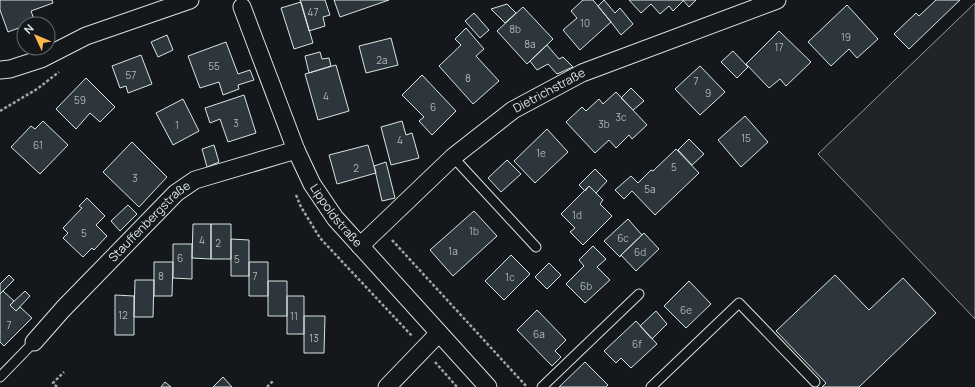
<svg xmlns="http://www.w3.org/2000/svg" width="975" height="387" font-family="Manrope,sans-serif">
	<style>
		.park { fill: #202428; stroke: #939e99 }
		.building { fill: #2c363c; stroke: #d8e6dc }
		.lines { fill: none; stroke-linecap: round; stroke-linejoin: round }
		.service-casing { stroke: #d8e6dc; stroke-width: 11 }
		.minor-casing { stroke: #d8e6dc; stroke-width: 19 }
		.path { stroke: #9da8a2; stroke-width: 2.5; stroke-dasharray: 3 2; stroke-linecap: butt }
		.service { stroke: #14181c; stroke-width: 9 }
		.minor { stroke: #14181c; stroke-width: 17 }
		.labels { text-anchor: middle; stroke-width: 3; stroke-linejoin: round; paint-order: stroke }
		.number-label { font-size: 10px; fill: #adbab4 }
		.street-label { font-size: 12px; fill: #d8e6dc; stroke: #14181c }
	</style>
	<rect width="100%" height="100%" fill="#14181c"/>
	<path class="park" d="M975,3V319L818,154Z"/>
	<path class="building" d="M0,0H52L53,3L31,11L35,22L30,24H24V26L8,32L0,10Z
		M300,0H325L330,15L323,17L325,26L309,31Z
		M334,0H389L340,17Z
		M583,0H593L611,22L580,50L563,30L577,18L571,11Z
		M604,0L615,13L620,8L633,24L621,35L611,22L598,6Z
		M629,0H683V1L673,11L669,6L660,14L651,4L641,13Z
		M683,0H696L689,7Z
		M936,0H960L909,49L894,34L916,13L919,16Z
		M301,2L313,43L294,49L281,8Z
		M507,4L516,13L505,23L491,9Z
		M847,5L878,39L857,58L849,49L831,66L808,42Z
		M523,7L553,39L527,64L497,31Z
		M474,13L489,30L480,38L465,21Z
		M466,28L484,49L476,56L499,81L473,104L439,66L461,45L455,39Z
		M779,31L811,62L786,86L780,79L769,88L746,64Z
		M167,35L173,50L158,57L151,42Z
		M391,38L398,65L366,73L359,46Z
		M226,42L238,74L250,70L254,80L238,85L239,89L223,95L219,82L200,88L188,56Z
		M547,45L559,59L563,57L573,67L557,74L548,64L537,70L530,61Z
		M733,51L748,67L737,78L721,62Z
		M320,52L322,59L329,58L331,66L309,73L305,56Z
		M141,55L152,84L128,93L126,86L120,88L112,66Z
		M336,65L349,111L318,120L305,74Z
		M700,66L725,92L700,115L675,89Z
		M422,75L456,111L432,135L419,121L424,117L402,95Z
		M86,78L115,107L100,122L90,113L76,129L56,109Z
		M631,88L644,101L633,110L621,98Z
		M616,92L647,125L632,139L629,135L616,148L609,140L595,153L566,122L582,107L586,111L599,99L603,104Z
		M244,95L256,133L228,142L220,119L210,123L205,108Z
		M183,99L199,131L173,145L156,113Z
		M745,116L768,142L741,167L718,140Z
		M43,121L68,145L40,174L11,147L31,126L35,129Z
		M402,121L406,135L412,133L419,158L391,165L381,127Z
		M547,129L568,152L535,183L514,161Z
		M689,139L704,154L692,165L678,150Z
		M132,142L167,177L139,207L103,172Z
		M214,145L219,162L207,167L202,149Z
		M368,145L376,173L337,184L329,155Z
		M676,149L699,173L655,215L632,191L624,199L615,190L631,176L638,183L651,170L653,171Z
		M507,160L521,174L501,192L488,178Z
		M386,162L395,198L382,201L374,166Z
		M595,169L607,181L596,193L589,186L585,191L579,185Z
		M589,186L603,200L600,204L612,216L583,245L570,232L575,228L561,214Z
		M87,198L105,216L96,225L107,236L94,250L92,248L83,257L63,238L68,233L63,228L82,208L79,206Z
		M128,205L137,214L120,231L111,221Z
		M474,211L497,236L453,276L430,250Z
		M628,219L642,235L621,255L620,257L604,241Z
		M193,224H211V259L192,258Z
		M211,224H231V259H211Z
		M644,233L659,249L636,271L621,255L642,235Z
		M231,239L249,240V276H231Z
		M173,244H192V279L173,278Z
		M593,246L606,259L597,267L610,280L585,303L566,284L584,266L579,260Z
		M511,255L530,274L504,300L485,281Z
		M154,262H173L172,296H154Z
		M249,262H268V296H249Z
		M549,263L561,275L547,289L535,277Z
		M9,275L14,280L0,294V284Z
		M835,275L869,310L903,278L936,313L859,387H822L826,383L776,331Z
		M135,280H154L153,317H134Z
		M268,281H287V316H268Z
		M689,281L711,304L686,328L664,306Z
		M3,291L14,301L10,305L16,311L20,307L32,318L4,346L0,342V294Z
		M25,291L30,296L16,311L10,305Z
		M115,295L134,296V335H115Z
		M287,296H304V334H287Z
		M537,310L566,340L555,351L561,357L552,366L517,330Z
		M656,311L667,324L652,339L640,326Z
		M304,316H325L324,353H304Z
		M636,321L657,344L631,368L621,358L616,363L604,351Z
		M585,362L608,385L606,387H559Z
		M223,377L232,387H213Z
		M165,382L171,387H161Z"/>
	<g class="lines">
		<defs>
			<path id="service" d="M453,157L536,247
				M0,377L34,342
				M542,387L639,294
				M651,387L739,303L815,382"/>
			<g id="minor">
				<path id="s1" d="M242,7L296,150L312,184L335,218L488,387"/>
				<path d="M0,70L10,69L41,59L86,36L190,0"/>
				<path id="s2" d="M360,246L453,157L513,110L582,73L777,0"/>
				<path id="s3" d="M34,342L63,309L176,193L195,180L296,150"/>
				<path d="M387,387L439,333"/>
			</g>
		</defs>
		<use href="#service" class="service-casing"/>
		<use href="#minor" class="minor-casing"/>
		<path class="path" d="M0,111L37,89L59,72
			M296,195L301,207L320,238L412,336
			M392,240L527,387
			M435,362L457,387
			M57,387L53,383L64,372
			M267,387L274,380"/>
		<use href="#service" class="service"/>
		<use href="#minor" class="minor"/>
	</g>
	<g class="labels">
		<g class="number-label">
			<text x="313" y="16">47</text>
			<text x="585" y="27">10</text>
			<text x="515" y="33">8b</text>
			<text x="846" y="41">19</text>
			<text x="530" y="48">8a</text>
			<text x="779" y="51">17</text>
			<text x="382" y="64">2a</text>
			<text x="214" y="70">55</text>
			<text x="131" y="79">57</text>
			<text x="468" y="82">8</text>
			<text x="696" y="85">7</text>
			<text x="708" y="97">9</text>
			<text x="326" y="100">4</text>
			<text x="80" y="104">59</text>
			<text x="433" y="111">6</text>
			<text x="621" y="121">3c</text>
			<text x="236" y="127">3</text>
			<text x="604" y="128">3b</text>
			<text x="177" y="129">1</text>
			<text x="746" y="142">15</text>
			<text x="400" y="144">4</text>
			<text x="38" y="149">61</text>
			<text x="541" y="157">1e</text>
			<text x="674" y="171">5</text>
			<text x="356" y="172">2</text>
			<text x="135" y="182">3</text>
			<text x="650" y="193">5a</text>
			<text x="577" y="219">1d</text>
			<text x="474" y="235">1b</text>
			<text x="84" y="237">5</text>
			<text x="623" y="242">6c</text>
			<text x="202" y="244">4</text>
			<text x="218" y="247">2</text>
			<text x="453" y="255">1a</text>
			<text x="640" y="256">6d</text>
			<text x="180" y="262">6</text>
			<text x="237" y="263">5</text>
			<text x="161" y="280">8</text>
			<text x="255" y="280">7</text>
			<text x="510" y="281">1c</text>
			<text x="586" y="290">6b</text>
			<text x="686" y="314">6e</text>
			<text x="123" y="319">12</text>
			<text x="294" y="320">11</text>
			<text x="9" y="329">7</text>
			<text x="539" y="338">6a</text>
			<text x="314" y="342">13</text>
			<text x="637" y="348">6f</text>
		</g>
		<g class="street-label">
			<text dy="4" stroke="none"><textPath href="#s2" startOffset="246">Dietrichstraße</textPath></text>
			<text dy="4" stroke="none"><textPath href="#s1" startOffset="230">Lippoldstraße</textPath></text>
			<text dy="4" stroke="none"><textPath href="#s3" startOffset="167">Stauffenbergstraße</textPath></text>
		</g>
	</g>
	<g transform="translate(36 36) rotate(314)"><circle r="19" fill="#14181c" stroke="#626a69"/>
	<path d="M0-3L7 15L0 10L-7 15Z" fill="#ffb74d"/>
	<text y="-6" font-size="11" font-weight="bold" text-anchor="middle" fill="#d8e6dc">N</text>
	</g>
</svg>
